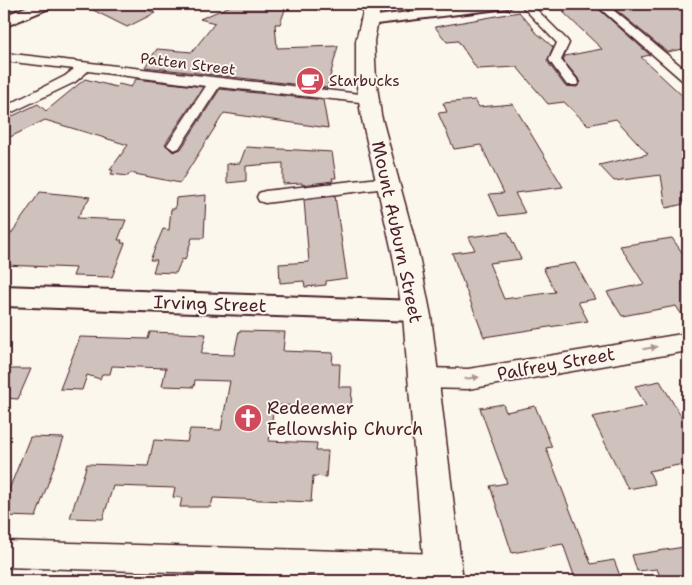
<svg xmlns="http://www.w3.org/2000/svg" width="692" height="585" font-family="'Shantell Sans',sans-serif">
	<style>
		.building { fill: #cfc2bc; stroke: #4a1f2b }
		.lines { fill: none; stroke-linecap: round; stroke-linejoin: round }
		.service-casing { stroke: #4a1f2b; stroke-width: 3 }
		.minor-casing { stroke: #4a1f2b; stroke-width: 3 }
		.tertiary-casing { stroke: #4a1f2b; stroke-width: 4 }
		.secondary-casing { stroke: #4a1f2b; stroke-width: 4 }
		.primary-casing { stroke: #4a1f2b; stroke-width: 3 }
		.service { fill: #fbf7ec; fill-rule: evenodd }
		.minor { fill: #fbf7ec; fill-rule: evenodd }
		.tertiary { fill: #fbf7ec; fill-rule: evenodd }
		.secondary { fill: #fbf7ec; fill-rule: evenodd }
		.primary { fill: #fbf7ec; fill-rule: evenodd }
		.oneway { fill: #ab9695 }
		.labels { text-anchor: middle; stroke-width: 4; stroke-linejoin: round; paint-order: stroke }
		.far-street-label { font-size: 15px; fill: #4a1f2b; stroke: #fbf7ec }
		.far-poi-label { font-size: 15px; fill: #4a1f2b; stroke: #fbf7ec; text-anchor: start }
		.street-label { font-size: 18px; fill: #4a1f2b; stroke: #fbf7ec }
		.poi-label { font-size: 18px; fill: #4a1f2b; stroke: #fbf7ec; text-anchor: start }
	</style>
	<rect width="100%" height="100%" fill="#fbf7ec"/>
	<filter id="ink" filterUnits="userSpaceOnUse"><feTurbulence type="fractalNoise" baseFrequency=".02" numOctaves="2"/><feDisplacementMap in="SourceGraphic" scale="10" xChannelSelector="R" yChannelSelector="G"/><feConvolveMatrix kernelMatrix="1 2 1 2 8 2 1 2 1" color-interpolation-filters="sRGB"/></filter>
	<g filter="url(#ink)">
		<path class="building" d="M81,4H135L155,13L127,27Z
			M235,4H287L280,24H275L277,48L338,46L327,88L145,67L157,49L192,52L215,23L200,19Z
			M593,4L650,55L641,57L688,101V203L666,208L661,175L614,181L599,165L648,154L616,119L588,125L564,102L548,104L517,67L477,69L458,41L447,42L435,27L519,12L534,29H532L553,47L547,61L565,86L577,87L581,82L563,60L565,56L602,49L563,12H566L562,8Z
			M609,4H688V48L667,52Z
			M85,79L116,87L119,84L131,87L136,79L203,87L165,144L173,152L181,149L220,89L323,100L328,128L224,113L180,183L130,173L128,176L111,174L113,170H110L128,145L45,120L4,140V120L38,104L46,111Z
			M475,100L479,107L513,104L563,187L515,193L525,213L499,216L489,194L504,193L481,145L454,149L438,113L447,112L443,103Z
			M246,147L332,152L336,178H332L333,181L302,185V183L283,184V163L246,166V181L227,183V164L240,163Z
			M40,192L90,197L77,218L126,220L118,240H122L121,243H125L112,277L73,276L76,268L4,265V244Z
			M206,195L204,238H192L185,260L182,259L176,273L153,272L157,260H150L163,229L169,230L171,209H175L176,198Z
			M335,196L347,278L326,281V285L305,287L304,281L280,283L279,264L309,262L304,200Z
			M508,232L521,259L489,263L504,299L555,292L543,268L575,263L595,299L578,302L588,321L484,337L452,253L475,250L469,237Z
			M672,238L688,261V324L676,306L622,316L607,292L644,284L620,246Z
			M239,331L285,332L283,351L333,353L332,364H340L339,387H352L351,407L274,405L269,441L317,443L316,451H328L326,477L313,476L311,502L213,498L211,507H180L182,498L173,497L175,488L113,486L103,519L70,518L87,464L148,466L154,440L187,442L190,429L221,430L230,381L195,380L194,387L162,386L166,368L112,366L110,374H102L100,379L87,375L82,390L60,389L80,337L148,339L150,332L206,334L201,354L234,355Z
			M4,369H31L18,399L4,398Z
			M660,381L688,428V463L649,471L655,484L628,489L592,417L646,406L635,386Z
			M503,404L506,412L535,406L552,447L546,448L591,564L614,560L622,581H576L563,544L512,553L490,486L507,483L480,408Z
			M30,437L64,438L36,517L4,516V502Z
			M684,547L688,556V581H662L657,569L637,571L632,555Z"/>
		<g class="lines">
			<defs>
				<path id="service" d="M144,4H164C159,7 149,7 144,4Z"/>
				<path id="minor" d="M520,4H531L567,40L569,43L561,60L579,82L577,85H567L551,63L549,60L557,43Z
					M595,4H606L688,72V82L683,81Z
					M4,53L369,95L376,99L369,103L219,87L179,148L174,150L167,145L206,86L88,71L75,82L4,116V107L65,76L74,69L4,61Z
					M388,177L394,179L396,183L394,187L265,203L259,201L257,197L259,193L265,191Z
					M688,333V351L468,389L423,388L416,385L413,378L416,371L423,368L468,369Z
					M4,541L442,554L451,558L455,567L451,576L442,580L4,567Z"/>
				<path id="tertiary" d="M475,4H515L508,8L368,25L361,21L368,17Z
					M4,286L416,301L425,304L428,311L425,318L416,321L4,306Z"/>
				<path id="secondary" d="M33,4H54L52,7L4,27V16Z"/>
				<path id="primary" d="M365,4H381L374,41L376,79L381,115L419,256L431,316L463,581H425L403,316L393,256L361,115L356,79V41Z"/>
			</defs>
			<use href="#service" class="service-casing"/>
			<use href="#minor" class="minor-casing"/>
			<use href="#tertiary" class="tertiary-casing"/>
			<use href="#secondary" class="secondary-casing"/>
			<use href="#primary" class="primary-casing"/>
			<use href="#service" class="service"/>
			<use href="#minor" class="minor"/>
			<use href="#tertiary" class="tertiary"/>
			<use href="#secondary" class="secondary"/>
			<use href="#primary" class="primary"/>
		</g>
		<defs><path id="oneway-solid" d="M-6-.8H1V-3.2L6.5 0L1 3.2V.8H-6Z" transform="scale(1.25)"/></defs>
		<g class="oneway">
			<use href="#oneway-solid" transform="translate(650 348) rotate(-10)"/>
			<use href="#oneway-solid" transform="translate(472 378) rotate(-7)"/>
		</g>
	</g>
	<defs>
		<symbol id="cafe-disc" viewBox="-11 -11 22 22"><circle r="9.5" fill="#d1495b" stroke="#fbf7ec"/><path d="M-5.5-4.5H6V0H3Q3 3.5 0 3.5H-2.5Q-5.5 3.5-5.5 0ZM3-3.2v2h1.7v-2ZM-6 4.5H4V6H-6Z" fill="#fff"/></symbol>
		<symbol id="church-disc" viewBox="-11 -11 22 22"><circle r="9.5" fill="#d1495b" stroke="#fbf7ec"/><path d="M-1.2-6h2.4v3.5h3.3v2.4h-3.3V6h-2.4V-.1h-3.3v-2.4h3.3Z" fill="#fff"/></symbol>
	</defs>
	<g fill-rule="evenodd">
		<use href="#cafe-disc" x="294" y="65" width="32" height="32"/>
		<use href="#church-disc" x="232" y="402" width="32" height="32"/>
	</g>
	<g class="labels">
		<g class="far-street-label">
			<text transform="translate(188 64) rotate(7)" y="5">Patten Street</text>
		</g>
		<g class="far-poi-label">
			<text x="329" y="86">Starbucks</text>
		</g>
		<g class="street-label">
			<text transform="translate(397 232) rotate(78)" y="6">Mount Auburn Street</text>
			<text transform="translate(210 304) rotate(2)" y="6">Irving Street</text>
			<text transform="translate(556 364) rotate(-10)" y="6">Palfrey Street</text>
		</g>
		<g class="poi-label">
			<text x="267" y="414">Redeemer<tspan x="267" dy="21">Fellowship Church</tspan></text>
		</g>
	</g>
	<rect width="692" height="585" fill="none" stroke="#fbf7ec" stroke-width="20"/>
	<rect x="10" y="10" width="672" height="565" fill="none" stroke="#4a1f2b" stroke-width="2" filter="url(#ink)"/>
</svg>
